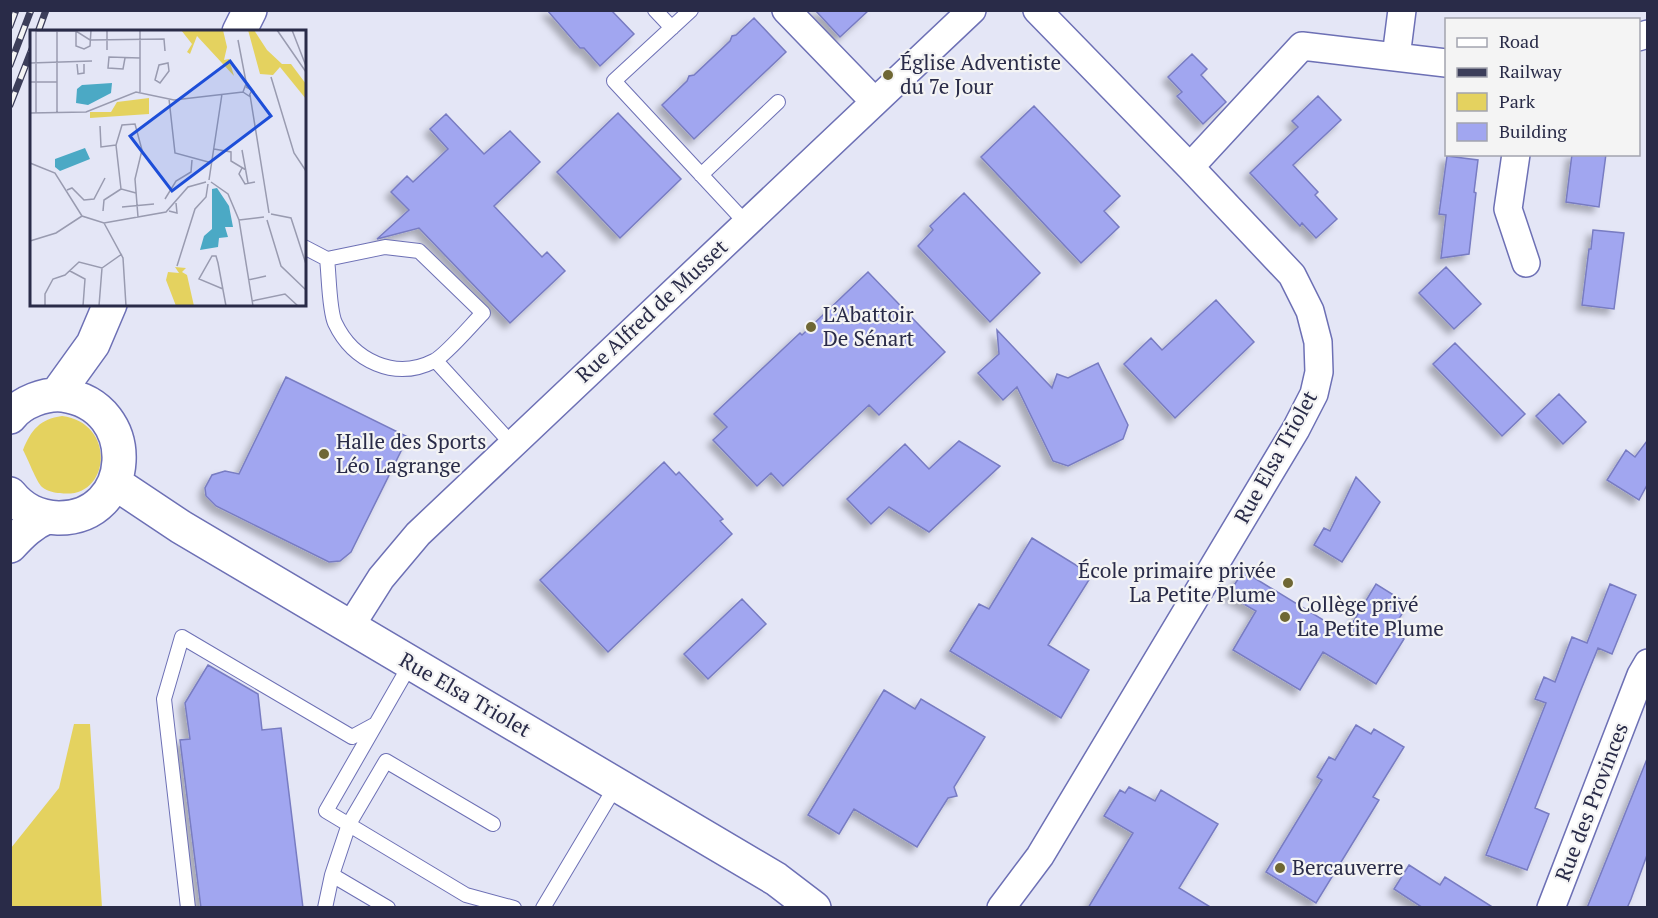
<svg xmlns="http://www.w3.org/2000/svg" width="1658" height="918" font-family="'PT Serif',serif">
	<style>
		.green { fill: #e4d25f }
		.building { fill: #a1a6f0; stroke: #787cc2; stroke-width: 1.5; filter: url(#shadow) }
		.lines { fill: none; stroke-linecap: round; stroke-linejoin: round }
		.service-casing { stroke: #6d70b5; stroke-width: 16 }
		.minor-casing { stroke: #6d70b5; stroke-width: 30 }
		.tertiary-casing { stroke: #6d70b5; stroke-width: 36 }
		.service { stroke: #fff; stroke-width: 14 }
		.minor { stroke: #fff; stroke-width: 27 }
		.tertiary { stroke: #fff; stroke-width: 33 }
		.rail-casing { stroke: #3c3e5a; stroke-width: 7 }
		.rail { stroke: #f4f4f4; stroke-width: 4.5; stroke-dasharray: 14; stroke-linecap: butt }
		.poi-dot { fill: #6f6734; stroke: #f4f4f4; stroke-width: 2 }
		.labels { text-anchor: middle; stroke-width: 4.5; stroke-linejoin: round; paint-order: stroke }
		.poi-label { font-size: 21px; fill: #292b48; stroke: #f4f4f4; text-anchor: start }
		.street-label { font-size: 21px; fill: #292b48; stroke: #f4f4f4 }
		.inset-road { fill: none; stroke: #999bb0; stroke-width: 1.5 }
		.view { fill: #1d4ed8; fill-opacity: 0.15; stroke: #1d4ed8; stroke-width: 3 }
		.inset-edge { fill: none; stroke: #292b48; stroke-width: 3 }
	</style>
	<defs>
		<filter id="shadow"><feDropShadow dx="-5.5" dy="5.5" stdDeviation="3" flood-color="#0004"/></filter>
	</defs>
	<rect width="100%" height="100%" fill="#e4e6f6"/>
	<path class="green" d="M62,416C118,423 110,501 60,493C55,493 47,491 42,487C36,481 28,459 23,450C31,430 40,419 62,416Z
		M74,724H90L102,907H11V848L59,788Z"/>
	<path class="building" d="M547,10H611L634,34L600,66L584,48H580Z
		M815,10H869L840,37Z
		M754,18L786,52L694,139L662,105L687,81L689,76L694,75L730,41L732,36L736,35Z
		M1192,54L1207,69L1201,75L1226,102L1203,124L1177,96L1182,92L1168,77Z
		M1318,96L1341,120L1293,165L1318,192L1315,195L1337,219L1316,238L1302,223L1300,226L1250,173L1298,127L1292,121Z
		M1034,106L1120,196L1104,211L1119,227L1081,263L981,157Z
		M618,113L681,179L620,238L557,172Z
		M446,114L484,154L510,131L540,162L494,206L542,257L547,252L565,271L510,323L419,228L377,239L409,210L391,192L407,176L413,182L448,149L430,129Z
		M1572,154H1606L1599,207L1566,202Z
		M1447,156L1478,160L1474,192L1476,193L1469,254L1441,258L1446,215L1439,214Z
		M964,193L1040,273L990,322L918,246L933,230L930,226Z
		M1593,230L1624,233L1614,309L1582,305L1589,249H1591Z
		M1446,267L1481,304L1454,329L1419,293Z
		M868,272L945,352L879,415L869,405L783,486L771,473L757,486L713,440L727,427L714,414L800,333L802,335Z
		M1216,300L1254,342L1175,418L1124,364L1151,338L1162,350Z
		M997,330L1052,388L1057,374L1068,378L1098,363L1128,425L1123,439L1068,466L1053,461L1017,387L1003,400L978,373L999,354Z
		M1455,343L1525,414L1502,436L1433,364Z
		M286,377L408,437L351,552L340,561L329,562L216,506L206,496L205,488L212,475L225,471L239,474Z
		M1559,394L1586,422L1563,444L1536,416Z
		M959,441L1000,466L929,532L889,507L871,524L847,499L905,444L929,469Z
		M1647,441V485L1639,500L1607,480L1626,450L1635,457Z
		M664,462L676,475L679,472L723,519L720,521L732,534L608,652L540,580Z
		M1356,477L1380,502L1342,562L1314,545L1324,528L1330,531Z
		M1032,538L1092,575L1048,645L1089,670L1061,718L950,651L979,604L989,609Z
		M1243,571L1346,634L1376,584L1408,604L1391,632L1404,639L1376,684L1323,652L1300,690L1233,650L1256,611L1228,595Z
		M1610,584L1636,595L1612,654L1598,648L1580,692L1535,808L1549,814L1527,870L1486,855L1546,703L1535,699L1544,677L1555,682L1572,637L1587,643Z
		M742,599L766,624L708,679L684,654Z
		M208,665L258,694L262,730L281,728L303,908H201L180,740L190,739L185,703Z
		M884,690L915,709L921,699L985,737L954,787L957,796L948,798L917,847L854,809L839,834L808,815Z
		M1356,725L1371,734L1374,729L1404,747L1373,797L1379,800L1316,903L1266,872L1322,780L1317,777L1329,757L1335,760Z
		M1647,759V855L1631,899L1627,908H1587Z
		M1129,787L1155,801L1161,790L1218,824L1179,888L1212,908H1088L1133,833L1104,816L1120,790L1125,793Z
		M1409,865L1440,885L1445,877L1494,908H1423L1394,889Z"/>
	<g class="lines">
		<defs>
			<path id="service" d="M655,10L672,28
				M691,10L614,81L746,223
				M701,175L778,102
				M304,247L327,259L385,247L419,251L483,313C472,324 446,355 434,361C395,381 353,361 335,323C329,310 329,274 327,259
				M436,361L512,444
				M411,663L326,811L466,895L514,908
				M332,875L388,908
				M188,908L164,699L182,637L352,737L376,724
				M325,908L332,875L349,824L386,761L493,824
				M543,908L617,784"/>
			<path id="minor" d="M786,10L874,101
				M1638,37L1648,34
				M1396,57L1402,10
				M1516,154L1508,209L1526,263
				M1190,167L1302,46L1446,63
				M350,627L381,578L418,534L972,10
				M1001,908L1040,856L1296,429L1314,394L1319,372L1318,342L1310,311L1292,275L1190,167L1037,10
				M1551,908L1641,675L1648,663"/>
			<path id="tertiary" d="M239,32L250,10
				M57,394L93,344L110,304
				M10,417C21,402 46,393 63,395C142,406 135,519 58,518C38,517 23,510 10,494
				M115,483L181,527L776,879L814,908
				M10,546C22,533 31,524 47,517"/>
		</defs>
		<use href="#service" class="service-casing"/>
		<use href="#minor" class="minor-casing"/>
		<use href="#tertiary" class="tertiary-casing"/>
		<use href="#service" class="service"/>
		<use href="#minor" class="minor"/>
		<use href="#tertiary" class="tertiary"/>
		<defs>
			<path id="rail" d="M10,26L16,10
				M38,32L46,10
				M10,65L31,10
				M10,105L32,49"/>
		</defs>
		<use href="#rail" class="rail-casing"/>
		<use href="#rail" class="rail"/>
	</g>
	<g class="poi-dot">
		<circle cx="888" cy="75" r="6"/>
		<circle cx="811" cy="327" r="6"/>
		<circle cx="324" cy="454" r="6"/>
		<circle cx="1288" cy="583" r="6"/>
		<circle cx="1285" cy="617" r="6"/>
		<circle cx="1280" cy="868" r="6"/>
	</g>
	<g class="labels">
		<g class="poi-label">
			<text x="900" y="70">Église Adventiste<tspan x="900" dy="24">du 7e Jour</tspan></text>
			<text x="823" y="322">L’Abattoir<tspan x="823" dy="24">De Sénart</tspan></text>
			<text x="336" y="449">Halle des Sports<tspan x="336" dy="24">Léo Lagrange</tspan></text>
			<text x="1276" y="578" text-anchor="end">École primaire privée<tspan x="1276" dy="24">La Petite Plume</tspan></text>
			<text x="1297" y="612">Collège privé<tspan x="1297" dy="24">La Petite Plume</tspan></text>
			<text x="1292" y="875">Bercauverre</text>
		</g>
		<g class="street-label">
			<text transform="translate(652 311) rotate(-43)" y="7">Rue Alfred de Musset</text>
			<text transform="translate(1276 457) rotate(-61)" y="7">Rue Elsa Triolet</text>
			<text transform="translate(465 695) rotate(30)" y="7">Rue Elsa Triolet</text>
			<text transform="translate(1592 802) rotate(-69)" y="7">Rue des Provinces</text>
		</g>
	</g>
	<g transform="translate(30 30)">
		<rect width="276" height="276" fill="#e4e6f6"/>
		<path d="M151,0H193L197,17L194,30L199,29L204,46L167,6L160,24L157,22L162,14ZM218,0H224L237,20L252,34H261L276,54V69L250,37L243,45L230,44ZM119,68V84L60,88V82H81L87,72ZM145,237L156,238L152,242L157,245L164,276H146L136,250L138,242L149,243Z" fill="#e4d25f"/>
		<path d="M82,53L81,63L58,75L46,73L47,59L52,55ZM55,118L60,129L30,141L25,137V129ZM187,158L199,176L203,197H195L198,207L189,208L188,217L170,220L174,206L182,199V159Z" fill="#4ba9c5"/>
		<path class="inset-road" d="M46,0V16L54,19L60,16L61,0M77,0V20M247,0L276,42M262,0L276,36M6,1H46L60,10L134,9L135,21M208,10L217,57M95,28L93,39L78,38L79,27L110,28M0,33L62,31M138,33L139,41L130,53L125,50L129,35ZM47,34L48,44L54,43V34M241,47L264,123L276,141M0,52H27M216,57L222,60L219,66L213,62L216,54M110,62V0M220,65L239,183M139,69L145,123L182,133M0,83L56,82L106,62L144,70L213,62M6,83V0M27,83V1M70,96L71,117L86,115M184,119L201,122V131L216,140M212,120L218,153M0,133L25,143L52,186L74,193L136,182L158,157L176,152M212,138L209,144L215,154L225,152M179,150L192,64M181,152L198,164L209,190L223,276M37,160L42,158L54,170L64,169L75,148M106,163L91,159L86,115L92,95L105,94L112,120L105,149L108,187M135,169L146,151L161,142L162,130M92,177L124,174M73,181L74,170L91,159M139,181L147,183L146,173M241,184L261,188L276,234M209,190L234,187M237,190L251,236L276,260M74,193L93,228L96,276M0,211L26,203L52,186M147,236L165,179L176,167L178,154M40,241L55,249L53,276M218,250L236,246M193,259L169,249L182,226H186L188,233L196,276M222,271L255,264L268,276M15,276V264L23,249L35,245L49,232L72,238L92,224M69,276L72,238"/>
		<path class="view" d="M200,31L241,86L142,161L100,106Z"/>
		<rect width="276" height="276" class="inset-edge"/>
	</g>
	<rect width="1658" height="918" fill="none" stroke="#292b48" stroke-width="24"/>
	<rect x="1445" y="18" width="195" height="138" fill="#f4f4f4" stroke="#a3a4af" stroke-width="1.5"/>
	<rect x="1457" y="38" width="30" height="9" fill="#ffffff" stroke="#a3a4af" stroke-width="1.5"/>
	<text x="1499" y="48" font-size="18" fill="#292b48">Road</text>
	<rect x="1457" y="68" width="30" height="9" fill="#3c3e5a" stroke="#a3a4af" stroke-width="1.5"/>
	<text x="1499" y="78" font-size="18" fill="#292b48">Railway</text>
	<rect x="1457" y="93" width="30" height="18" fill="#e4d25f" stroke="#a3a4af" stroke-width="1.5"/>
	<text x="1499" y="108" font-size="18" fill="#292b48">Park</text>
	<rect x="1457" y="123" width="30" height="18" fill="#a1a6f0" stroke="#a3a4af" stroke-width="1.5"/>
	<text x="1499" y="138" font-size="18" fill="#292b48">Building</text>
</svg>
